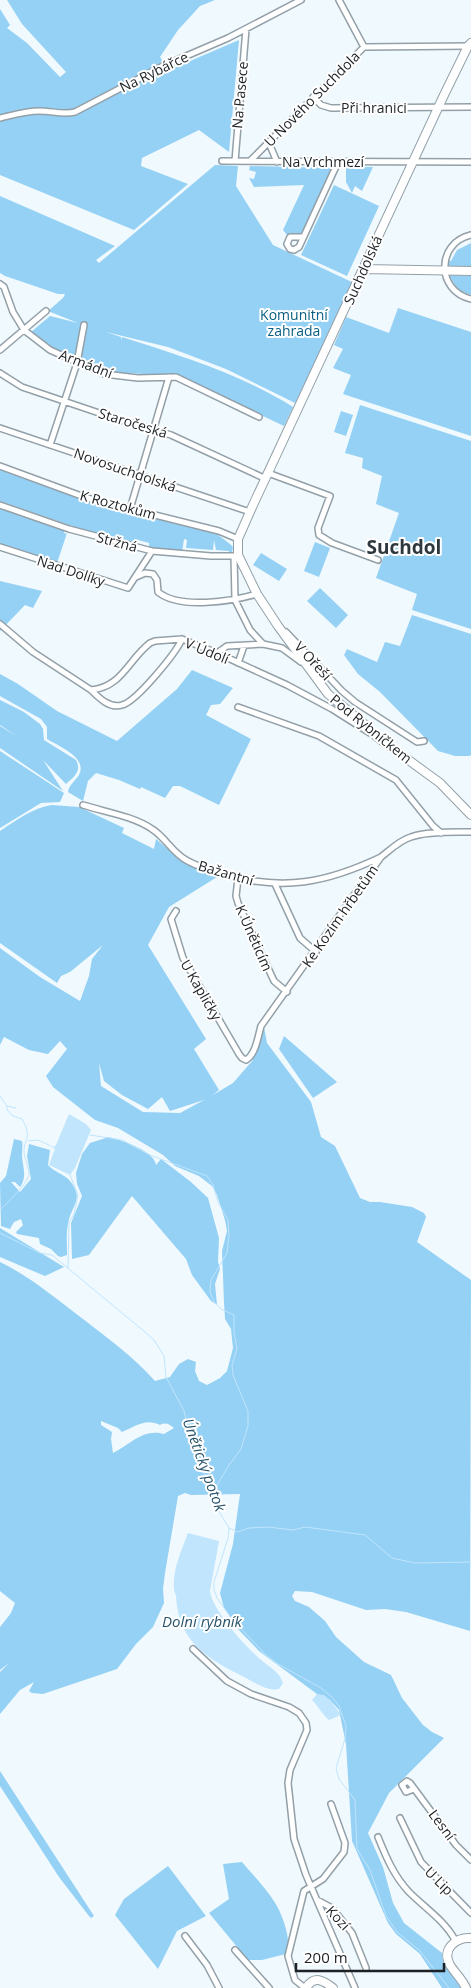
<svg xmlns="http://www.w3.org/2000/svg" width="471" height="1988" font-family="'Open Sans',sans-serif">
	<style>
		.green { fill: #94d1f5; fill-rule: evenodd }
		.water { fill: #c0e5fc }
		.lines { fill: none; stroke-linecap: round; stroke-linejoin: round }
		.stream { stroke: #c0e5fc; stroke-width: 1 }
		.street-casing { stroke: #93a0a8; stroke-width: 8 }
		.secondary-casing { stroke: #93a0a8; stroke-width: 10 }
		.street { stroke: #fff; stroke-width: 5 }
		.secondary { stroke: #fff; stroke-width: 8 }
		.labels { text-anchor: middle; stroke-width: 4; stroke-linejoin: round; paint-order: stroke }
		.street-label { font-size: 14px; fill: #1d2225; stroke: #fff }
		.park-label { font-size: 14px; fill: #095e83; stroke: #fff }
		.water-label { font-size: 15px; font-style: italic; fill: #29546c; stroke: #fff }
		.district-label { font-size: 19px; font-weight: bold; fill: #2d383f; stroke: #fff }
	</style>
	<rect width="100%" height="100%" fill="#f0f9fe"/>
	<path class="green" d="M7,0H215L200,6L178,30L160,57L169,70L239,40L229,152L199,130L142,158L141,166L188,184L134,230L0,175V9L10,25L7,28L27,43L60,77L66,72L22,24Z
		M215,165L238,166L236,186L273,245L354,283L295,403L226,369L168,347L106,332L121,337V340L122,337C182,356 240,374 293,407L284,426L179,376L110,372L81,361L86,326L81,324L75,359L43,342L31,332L50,316L78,323L48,311L63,298L65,294H58L5,276L0,273V196L115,246L96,260L99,263Z
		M250,166L331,168L332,171L303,233L287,235L283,230L304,185L254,187L249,178L254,179L256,172L249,170Z
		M346,167H373L362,191L355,186L352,193L346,182Z
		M334,185L379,206L347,276L301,255Z
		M471,243V266H447V260L451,261L457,250Z
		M449,275L471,276V295L458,290Z
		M398,308L471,332V436L343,394L351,375L333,368L343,349L334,345L346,317L389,333Z
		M360,405L471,441V629L412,610L417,594L376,578L399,513L376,504L382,476L362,468L363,458L345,453Z
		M341,411L353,415L346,436L334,432Z
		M0,469L167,521L217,534L230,544L233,547L232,553L229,555V551L216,550L214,540L213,550L186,548L187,540L184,539L182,553L149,548V543L138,540L137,545L89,532L0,501Z
		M0,507L65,530L64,533L67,534L68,530L57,563L0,545Z
		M315,542L330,548L319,577L304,571Z
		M261,553L287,569L279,581L253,565Z
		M0,581L42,591L33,608L25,605L0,631Z
		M320,588L348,615L336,628L307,601Z
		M412,615L471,634V755L469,756H455L438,751L380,692L358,674L344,655L347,649L377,662L385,642L400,646Z
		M192,670L233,688L220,704L211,705L206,715L251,739L219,805L180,786H173L165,798L141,787L140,789L119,780L96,773L88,781L83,801L68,792C69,785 75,781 79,775C88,757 58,746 47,739V727L41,719L0,696V674L18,684L57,711L117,741L177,689Z
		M0,700L24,712L40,724L43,729L44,740L76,760C82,771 74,777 66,784L43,760L63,791L0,748V726L18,737L0,725Z
		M0,751L64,793L60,802L41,803L0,828Z
		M52,805L79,807L124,828L122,833L154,849L156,839L183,862L217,877L169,907L148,945L206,1039L194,1049L219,1090L213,1095L233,1083L253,1060L252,1056L264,1027L267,1043L311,1102L321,1137L335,1146L360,1198L370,1202H380L412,1207L424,1213L426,1217L417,1242L471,1280L470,1631L406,1612L385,1609L366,1610L312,1592L295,1591L292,1596L295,1601L309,1607L325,1621L336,1637L364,1662L391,1675L402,1698L423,1725L432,1732L444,1738L389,1793L368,1833L383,1867L393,1903L404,1923L442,1953L443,1961L457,1977L462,1988H442L420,1954L396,1934L388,1923L352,1841L346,1744L339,1710L330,1700L317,1694L259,1651L238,1629L224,1608L220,1593L233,1544L240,1494L191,1495L185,1493L178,1496L165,1573L163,1589L164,1603L153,1627L136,1644L117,1669L43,1694L32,1693L29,1691L34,1682L20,1690L0,1714V1672L9,1663L0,1670V1627L11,1613L15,1603L0,1591V1262C29,1276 54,1297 79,1316C106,1337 133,1356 155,1381L170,1377L179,1364L188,1359L196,1362L195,1371L199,1381L207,1385L220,1378L227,1371L233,1348L231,1329L225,1319L224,1302L222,1251L227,1231L225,1220L217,1195L212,1186L199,1176L175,1166L163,1155L118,1128L95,1120L53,1087L46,1076L67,1049L60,1041L48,1054L29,1050L4,1037L0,1045V948L40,977L80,1001L89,976L92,959L103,945L70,972L61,976L57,983L0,943V831C17,820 32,808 52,805ZM99,1063L104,1081L122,1095L148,1109L162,1097L170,1111L204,1100L180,1113L143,1112L101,1086ZM101,1421L118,1428L122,1432C136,1426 146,1418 160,1425C166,1422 169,1424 174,1428L164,1434C143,1428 131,1444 113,1453L111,1439L112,1432L101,1425Z
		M284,1036L337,1082L313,1098L279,1049Z
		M109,1137C121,1140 155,1151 156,1165L161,1159L191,1182L208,1198L219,1238L218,1262L220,1269L215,1284L217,1305L211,1301L192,1275L186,1259L132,1196L89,1255L72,1259L71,1223L82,1196L77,1184L76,1173L82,1154L90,1143Z
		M14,1139L22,1141C23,1146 22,1149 22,1154C22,1166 28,1176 20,1187L15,1182H11L20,1192L31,1179L27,1156L29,1144L50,1150L48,1165C54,1172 64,1174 70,1181C85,1200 71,1205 68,1224C66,1234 67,1244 67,1255L61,1257L58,1256L51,1249L40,1244L39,1238L17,1234L16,1232L23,1225L21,1219L14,1222L10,1229L1,1226L0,1183L6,1176Z
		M0,1228L64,1267L45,1276L0,1257Z
		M0,1771L94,1916L91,1918L89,1916L59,1877L0,1786Z
		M242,1862C253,1875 271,1894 278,1908C284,1920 292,1942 286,1954L262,1960H248L209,1913L229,1899L223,1864Z
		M168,1866L206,1916L177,1931L158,1969L115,1915L124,1899Z"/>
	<path class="water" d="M69,1114L86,1124L91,1130L75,1168L70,1175L49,1165L55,1149L53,1148L56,1145Z
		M188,1533L219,1541L210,1591C212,1610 245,1646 260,1659C269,1667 279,1671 283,1683L279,1689C267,1692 251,1680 240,1675C204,1657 178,1639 176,1596C176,1594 174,1592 174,1589C172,1571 182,1549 188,1533Z
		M317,1694L324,1695L330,1700L341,1715L329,1720C322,1715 319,1706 312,1700Z"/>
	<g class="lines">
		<path class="stream" d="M0,1096L7,1106V1110L13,1116L22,1119C33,1138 24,1137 24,1152C24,1157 29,1168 29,1174C29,1182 6,1204 0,1210
			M7,1106L16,1108
			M90,1135L122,1140L150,1155L207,1176L213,1185L218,1202L228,1220L229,1236L227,1253L211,1280L210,1292L214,1302L221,1309L234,1315V1332L237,1349L232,1365L233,1375L248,1411V1426L241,1449L229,1465L212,1494
			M28,1141L38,1140L53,1147
			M0,1233L40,1253L52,1255L145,1332L154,1340L164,1356L166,1377L184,1411L188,1428L215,1505L229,1528L228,1538L214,1582V1590L217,1598L232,1619L265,1654L278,1664L321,1688L333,1698L339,1706L346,1726L345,1739L336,1768L339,1779L355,1800L357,1849L370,1870L386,1916L397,1932L420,1951L449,1988
			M68,1268L69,1222L74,1214L78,1195L70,1175
			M229,1528L238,1532L249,1528L268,1527L293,1530L305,1527L365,1535L392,1558L415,1563L471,1562"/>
		<defs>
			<path id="street" d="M339,0L364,47
				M313,97L321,105L331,108L471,107
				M0,118C13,115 26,111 39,111C52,111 63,115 75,112L163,66L228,38L301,0
				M269,143L277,162
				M222,161L471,162
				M235,161L246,29
				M250,161L364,47L470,46
				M471,235C436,243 436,291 471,299
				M303,237H290L287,244L290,249L294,250L299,247L338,162
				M0,284L4,287L13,312L24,330L50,350L104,374L138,378L176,377L259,417
				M0,350L46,311
				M0,373L22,387L111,417L171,435L266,479
				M0,428L250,512
				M50,445L77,363L84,325
				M0,466L87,498L219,531L238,539
				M268,473L330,496L318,528L319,535L332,543L378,560
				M0,505L69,529L152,551L211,556H234L238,555
				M130,509L169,377
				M0,547L128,588L152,551
				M234,556L235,600L250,630L263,644L282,648L301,662
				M136,577L145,573L153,574L157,580L158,592C180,610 232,601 257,594
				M0,624L33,652L91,690C122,687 128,660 150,643L155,641L182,639L217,653L287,685L332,709L370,733
				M286,632L342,691L355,702L417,742L424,741
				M217,653L227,646L263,644
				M238,663L244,646
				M91,690C99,698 110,709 122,705C136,702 176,653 182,639
				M238,707L319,736L396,780L433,826L441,833
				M83,805C105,812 133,816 152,829C165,837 172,852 186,860C198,867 212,871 225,875C284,891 326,883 381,857
				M238,878L236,896L238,903L274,981L287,992
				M275,884L300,938L316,952
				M176,911L171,919L183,958L239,1054L242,1058L246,1060C256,1054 258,1036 261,1026L381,857C390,850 400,840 411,837C427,831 454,832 471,832
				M193,1649L227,1681L251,1694L289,1707L299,1713L306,1723L307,1730L290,1770L288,1783L294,1839L306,1875L355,1988
				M414,1789L406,1792L402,1785L407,1781L410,1783L456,1845L471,1860
				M400,1818L421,1862L471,1913
				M378,1837C386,1857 394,1876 409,1892C425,1908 445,1921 455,1940
				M317,1900L332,1908L352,1933L366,1968
				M185,1936L207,1965L219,1988
				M235,1950L269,1988
				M305,1988L295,1980L288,1956L304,1891L323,1879L344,1852L345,1843L331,1804"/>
			<path id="secondary" d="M471,43L468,46L444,95L253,505L238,539V555L257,594L278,626L328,694L362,722L377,737L440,783L471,815
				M364,269L471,271
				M306,1988C314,1975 323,1980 333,1988
				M466,1988C462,1979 455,1973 450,1965C441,1949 456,1937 471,1938"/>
		</defs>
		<use href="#street" class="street-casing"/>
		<use href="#secondary" class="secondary-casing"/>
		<use href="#street" class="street"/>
		<use href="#secondary" class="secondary"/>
	</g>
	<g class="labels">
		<g class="street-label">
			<text transform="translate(154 72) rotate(-26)" y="5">Na Rybářce</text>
			<text transform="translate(240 95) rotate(-85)" y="5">Na Pasece</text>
			<text transform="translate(312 99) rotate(-45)" y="5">U Nového Suchdola</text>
			<text x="374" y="113">Při hranici</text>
			<text x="323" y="167">Na Vrchmezí</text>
			<text transform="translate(363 270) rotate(-66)" y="5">Suchdolská</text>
			<text transform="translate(86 364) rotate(21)" y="5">Armádní</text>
			<text transform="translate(133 423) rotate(17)" y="5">Staročeská</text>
			<text transform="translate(125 470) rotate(19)" y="5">Novosuchdolská</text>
			<text transform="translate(118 505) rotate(15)" y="5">K Roztokům</text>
			<text transform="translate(117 542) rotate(15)" y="5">Stržná</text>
			<text transform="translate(71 571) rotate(18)" y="5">Nad Dolíky</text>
			<text transform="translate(207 651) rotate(22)" y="5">V Údolí</text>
			<text transform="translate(313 661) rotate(47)" y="5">V Ořeší</text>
			<text transform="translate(371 729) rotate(39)" y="5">Pod Rybníčkem</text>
			<text transform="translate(226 873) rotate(16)" y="5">Bažantní</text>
			<text transform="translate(340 916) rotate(-55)" y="5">Ke Kozím hřbetům</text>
			<text transform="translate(254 938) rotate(66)" y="5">K Úněticím</text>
			<text transform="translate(201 990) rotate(60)" y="5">U Kapličky</text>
			<text transform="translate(442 1825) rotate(53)" y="5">Lesní</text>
			<text transform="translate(439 1881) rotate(45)" y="5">U Lip</text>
			<text transform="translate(338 1918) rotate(47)" y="5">Kozí</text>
		</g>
		<g class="park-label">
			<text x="294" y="320">Komunitní<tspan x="294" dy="16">zahrada</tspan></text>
		</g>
		<g class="water-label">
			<text transform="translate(204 1465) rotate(70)" y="5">Únětický potok</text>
			<text x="202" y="1627">Dolní rybník</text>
		</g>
		<g class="district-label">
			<text x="404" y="554">Suchdol</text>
		</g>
	</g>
	<path d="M296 1963v8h148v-8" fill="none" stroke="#1d2225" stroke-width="2.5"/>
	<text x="304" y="1963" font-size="15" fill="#1d2225" stroke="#ffffff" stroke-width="4" paint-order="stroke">200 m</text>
</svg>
